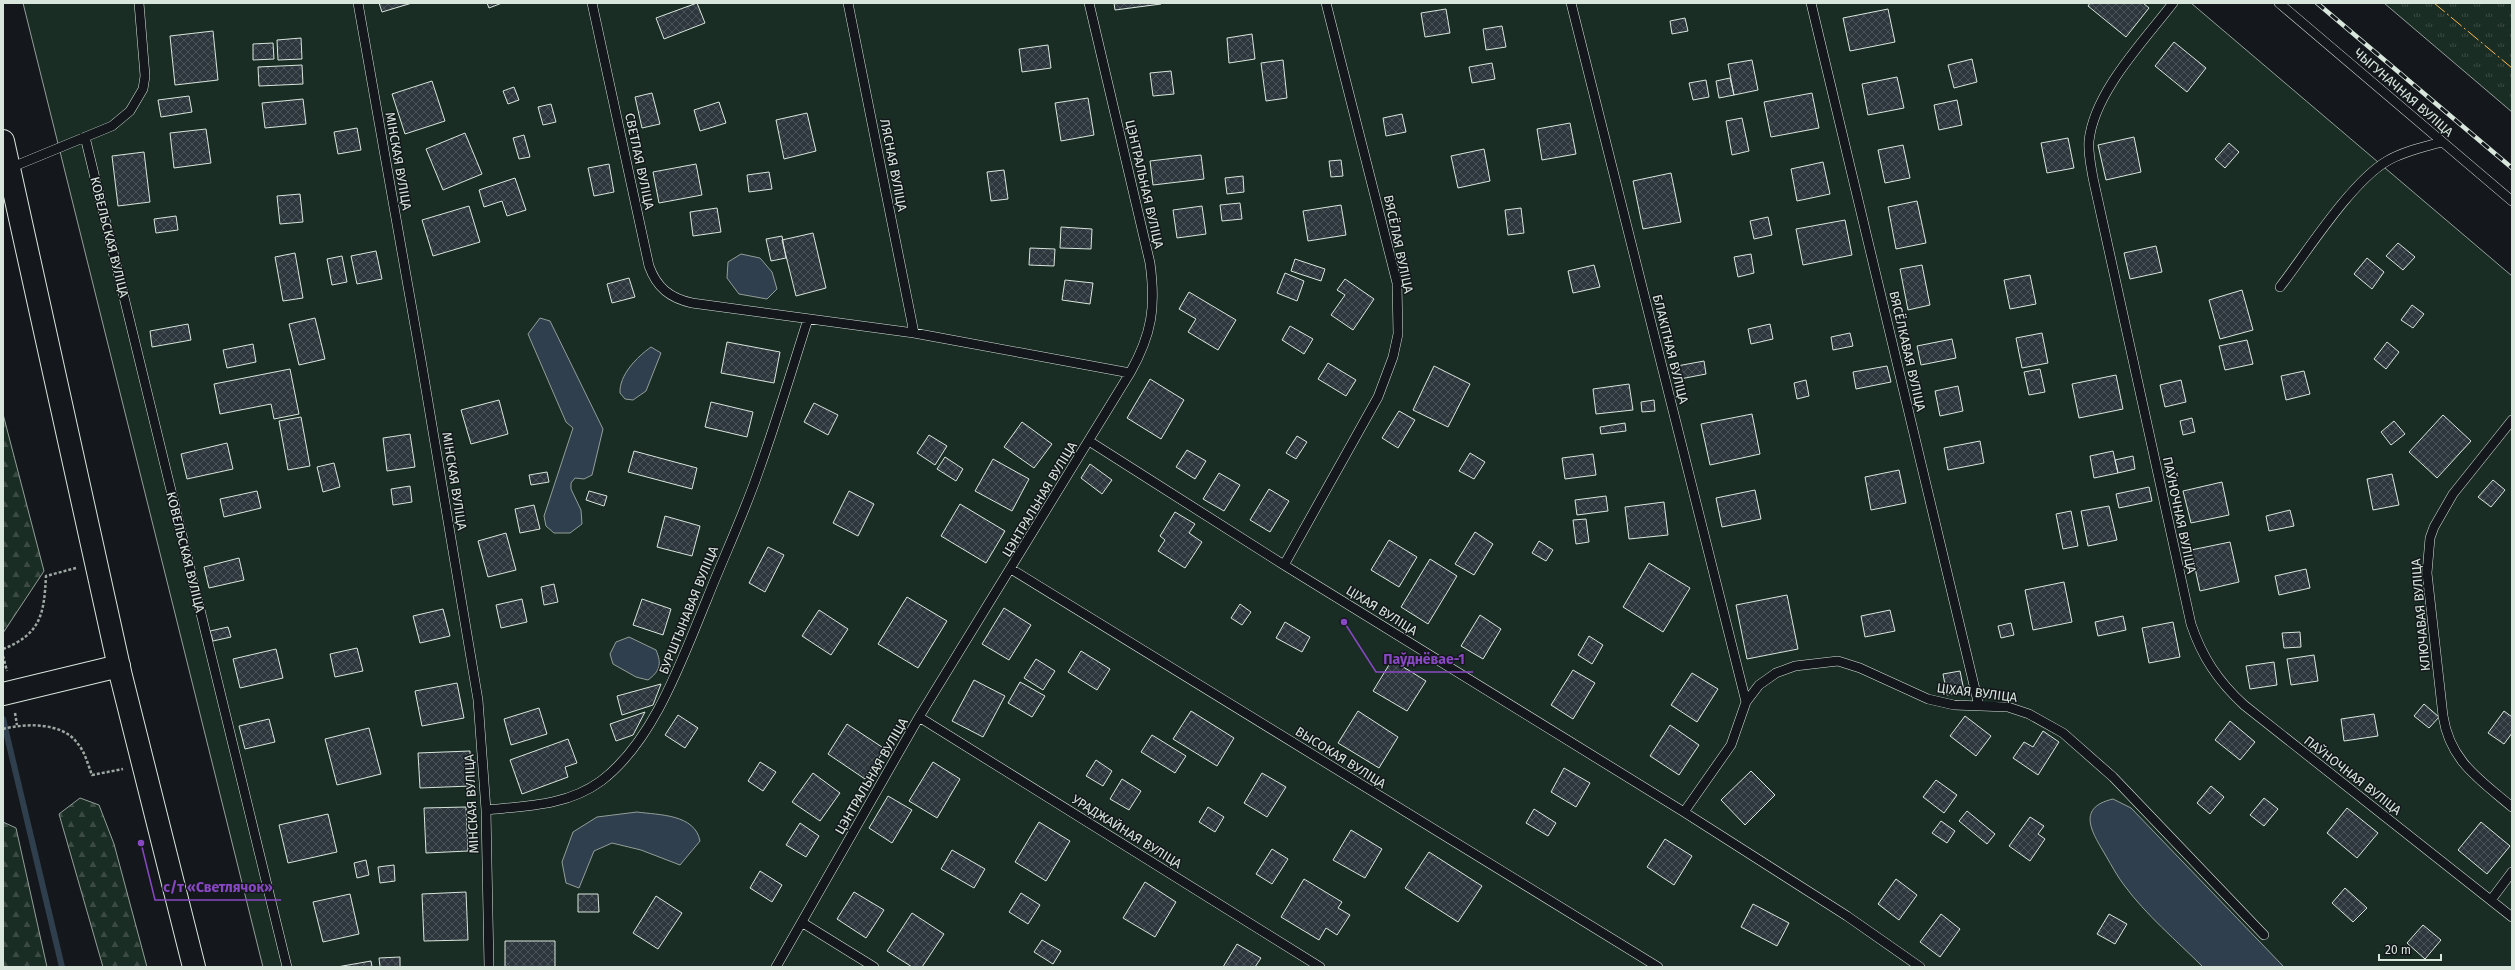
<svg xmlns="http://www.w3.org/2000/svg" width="2515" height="970" font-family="'Fira Sans',sans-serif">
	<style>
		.grass { fill: url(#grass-tufts); stroke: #939e99 }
		.forest { fill: url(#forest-firs); stroke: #939e99 }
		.green { fill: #1a2d24; stroke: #939e99 }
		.water { fill: #2f3f4d; stroke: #939e99 }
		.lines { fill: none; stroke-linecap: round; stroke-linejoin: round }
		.stream { stroke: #2f3f4d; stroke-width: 6 }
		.building { fill: url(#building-cross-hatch); stroke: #d8e6dc }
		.service-casing { stroke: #d8e6dc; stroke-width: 10 }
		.tertiary-casing { stroke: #d8e6dc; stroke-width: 24 }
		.trunk-casing { stroke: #d8e6dc; stroke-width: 24 }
		.path { stroke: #9da8a2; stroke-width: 2.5; stroke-dasharray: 3 2; stroke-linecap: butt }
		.service { stroke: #14181c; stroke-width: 9 }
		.tertiary { stroke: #14181c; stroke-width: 22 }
		.trunk { stroke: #14181c; stroke-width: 22 }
		.rail-casing { stroke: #d8e6dc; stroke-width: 4.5 }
		.rail { stroke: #14181c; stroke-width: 3; stroke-dasharray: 9; stroke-linecap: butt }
		.power { stroke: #ffb74d; stroke-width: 1; stroke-dasharray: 14 3 2 3; stroke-linecap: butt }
		.labels { text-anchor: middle; stroke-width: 3; stroke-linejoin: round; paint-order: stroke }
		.street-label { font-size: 13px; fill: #d8e6dc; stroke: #14181c }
		.leader { fill: none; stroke: #8948c3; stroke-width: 1.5 }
		.callout-dot { fill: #8948c3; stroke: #14181c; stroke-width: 1.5 }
		.callout-label { font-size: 14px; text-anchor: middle; font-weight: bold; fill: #8948c3; stroke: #14181c; stroke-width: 3; stroke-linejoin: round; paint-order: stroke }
	</style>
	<defs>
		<pattern id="grass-tufts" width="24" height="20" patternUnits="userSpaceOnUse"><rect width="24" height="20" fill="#1a2d24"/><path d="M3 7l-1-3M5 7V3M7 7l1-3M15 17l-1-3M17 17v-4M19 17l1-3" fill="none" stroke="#3b4b43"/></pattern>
		<pattern id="forest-firs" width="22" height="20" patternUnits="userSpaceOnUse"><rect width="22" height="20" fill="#1a2d24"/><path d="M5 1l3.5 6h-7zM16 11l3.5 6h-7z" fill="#3b4b43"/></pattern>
		<pattern id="building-cross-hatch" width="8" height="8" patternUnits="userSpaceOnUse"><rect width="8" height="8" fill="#2c363c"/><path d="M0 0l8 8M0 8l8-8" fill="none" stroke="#4a5358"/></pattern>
	</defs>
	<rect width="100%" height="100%" fill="#14181c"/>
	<path class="grass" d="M2384,3H2512V112Z"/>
	<path class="forest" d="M3,414L44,571L3,633Z
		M80,798L99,805L114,844L147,967H103L59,814Z
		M3,822L16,828L47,967H3Z"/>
	<path class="green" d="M23,3H2191L2512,276V967H263Z"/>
	<path class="water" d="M741,254L760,258L772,272L777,289L767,299L739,294L727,278L728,262Z
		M540,318L550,321L603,429L592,475L584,479L575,478L571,483V489L581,510L582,524L570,533H554L546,526L544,516L573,428L566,422L528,334Z
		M651,347L661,353L646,391L633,400L625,399L620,393C619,375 637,357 651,347Z
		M629,637L656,650C662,664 660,671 648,680L636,677L613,664L610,654L616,642Z
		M2113,799L2131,808L2284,967H2203C2177,941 2146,915 2124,885C2117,876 2112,866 2106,856C2094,835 2074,808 2113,799Z
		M637,812C659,815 695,814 700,841L680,865L641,850L612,843L594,851L579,888L566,883L562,862L573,832L597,817Z"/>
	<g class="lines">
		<path class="stream" d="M3,719L62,967"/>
	</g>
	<path class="building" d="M379,3H412L382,12Z
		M487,3H502L489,8Z
		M697,3L705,23L664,39L656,18Z
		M1114,3H1160L1161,4L1115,10Z
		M2090,3H2143L2149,8L2126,37L2088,6Z
		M1446,9L1450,33L1425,37L1421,13Z
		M1888,9L1895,42L1850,51L1843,18Z
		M1685,18L1688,31L1672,34L1670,21Z
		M1502,26L1506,47L1486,50L1483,29Z
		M213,31L218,80L175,85L170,36Z
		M1252,34L1255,59L1229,63L1227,38Z
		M301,38L302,59L278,60L277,40Z
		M2174,42L2206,68L2187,92L2155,66Z
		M273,43L274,59L253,60V44Z
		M1048,45L1051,68L1022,72L1019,49Z
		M1972,59L1977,82L1954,88L1948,65Z
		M1283,60L1287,98L1266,101L1261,63Z
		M1752,60L1758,90L1734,95L1728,64Z
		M1492,63L1495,79L1472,83L1469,67Z
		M302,65L303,84L259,86L258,67Z
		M1171,71L1174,94L1153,96L1150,73Z
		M1897,77L1904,108L1868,115L1862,84Z
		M1730,78L1734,95L1719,98L1716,81Z
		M1706,80L1709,97L1693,100L1689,83Z
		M432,81L445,121L405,134L392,94Z
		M514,87L519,100L508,104L503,91Z
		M652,93L660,124L642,128L635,97Z
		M1812,93L1819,128L1771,137L1764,102Z
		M189,96L192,112L161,117L158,100Z
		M1088,98L1094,135L1061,141L1055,103Z
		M303,99L306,124L265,128L262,103Z
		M1957,100L1962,125L1939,130L1934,105Z
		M719,102L726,123L700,131L694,110Z
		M551,104L556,122L543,125L538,107Z
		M807,113L816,151L784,159L776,120Z
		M1402,114L1406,132L1386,136L1383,118Z
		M1742,118L1749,151L1732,155L1726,121Z
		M1570,123L1576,154L1542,160L1537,129Z
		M357,128L361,150L338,154L334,132Z
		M206,129L211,163L174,168L170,133Z
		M465,133L482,174L443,190L426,149Z
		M524,135L530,157L519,159L513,138Z
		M2134,137L2141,172L2106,180L2098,145Z
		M2068,138L2074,168L2047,173L2041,143Z
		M2229,143L2239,152L2225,168L2215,159Z
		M1903,145L1910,178L1885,183L1878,150Z
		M1484,149L1490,181L1458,188L1451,156Z
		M144,152L150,202L118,206L112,156Z
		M1201,155L1204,179L1153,185L1150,161Z
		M1341,160L1343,176L1331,177L1329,161Z
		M1823,162L1830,194L1797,201L1791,169Z
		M609,164L614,192L594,196L588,168Z
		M696,164L702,195L659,203L653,172Z
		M1004,170L1008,199L991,201L987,172Z
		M769,172L772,189L749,192L747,175Z
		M1671,173L1681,222L1643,229L1633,181Z
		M1243,176L1244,192L1227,194L1225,178Z
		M515,178L526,210L507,216L502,201L484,207L479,190Z
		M300,194L303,222L280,224L277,196Z
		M1917,201L1926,243L1896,249L1888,207Z
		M1240,203L1242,219L1222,221L1220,205Z
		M1341,205L1346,235L1308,241L1303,211Z
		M469,206L480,242L433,256L422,220Z
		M1202,206L1206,234L1177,238L1173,210Z
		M717,208L721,232L693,236L690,212Z
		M1521,208L1524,233L1508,235L1505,210Z
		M176,216L178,230L156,233L154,219Z
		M1768,217L1772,235L1754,239L1750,221Z
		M1845,220L1852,255L1803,265L1796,229Z
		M1061,227L1092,229L1091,249L1060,248Z
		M813,233L826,288L796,296L782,240Z
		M782,236L786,258L771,261L766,239Z
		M2398,243L2415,257L2403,270L2386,256Z
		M2156,246L2162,272L2130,279L2124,253Z
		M1030,248L1055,249L1054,266L1029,265Z
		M376,251L382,279L357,284L351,256Z
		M295,253L303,298L283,301L275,257Z
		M1751,254L1754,273L1738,277L1734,257Z
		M342,256L347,282L332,285L327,259Z
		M2367,258L2384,272L2372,289L2354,274Z
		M1295,259L1325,269L1321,281L1291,271Z
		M1594,265L1600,287L1573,293L1568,271Z
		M1922,265L1930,305L1908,310L1900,269Z
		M1285,273L1304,281L1297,301L1277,293Z
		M2030,275L2036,304L2010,309L2004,280Z
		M629,278L635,297L612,303L607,284Z
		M1345,279L1374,299L1353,330L1331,315L1345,295L1337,290Z
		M1065,280L1093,283L1090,304L1062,300Z
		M2242,290L2253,330L2220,339L2209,300Z
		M1189,292L1236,320L1218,350L1188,332L1196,319L1179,309Z
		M2412,305L2424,314L2413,328L2401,320Z
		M315,318L325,359L299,365L289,324Z
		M188,324L191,340L152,347L150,331Z
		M1770,324L1773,339L1751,344L1748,329Z
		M1290,326L1313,339L1304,354L1282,340Z
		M1850,333L1853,346L1833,350L1831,337Z
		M2042,333L2048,363L2022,368L2016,338Z
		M1952,339L1956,358L1921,365L1917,346Z
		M2247,340L2253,364L2225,370L2219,346Z
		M727,342L780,352L774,383L721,373Z
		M2387,342L2399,352L2386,369L2374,359Z
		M253,344L256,362L227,368L223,350Z
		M1704,361L1706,374L1680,379L1677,366Z
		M1328,363L1356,380L1346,396L1318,379Z
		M1434,366L1470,384L1448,427L1413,410Z
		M1887,366L1891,382L1856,389L1853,372Z
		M290,369L299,414L274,419L271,404L220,414L214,384Z
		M2040,369L2045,392L2029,395L2024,372Z
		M2304,371L2310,394L2286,400L2281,376Z
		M2116,375L2123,409L2079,418L2072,384Z
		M1150,379L1184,400L1161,439L1127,418Z
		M1806,380L1809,396L1797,399L1794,383Z
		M2181,380L2186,402L2165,407L2160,385Z
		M1629,384L1633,410L1596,414L1593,389Z
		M1958,386L1963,411L1940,416L1935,391Z
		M499,400L508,434L471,444L461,410Z
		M1654,400L1655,411L1642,412L1641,402Z
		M711,402L753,412L747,437L705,427Z
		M814,403L838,415L828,435L804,422Z
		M1399,411L1415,420L1398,448L1382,438Z
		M1752,414L1760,454L1710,465L1701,424Z
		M2443,415L2471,441L2437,478L2409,452Z
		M301,417L310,466L288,470L279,421Z
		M2192,418L2195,432L2183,435L2180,421Z
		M2394,421L2405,434L2391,445L2381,432Z
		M1022,422L1052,444L1034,468L1004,447Z
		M1625,423L1626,431L1601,434L1600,427Z
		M410,434L415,467L387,471L383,438Z
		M929,435L947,446L935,465L917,453Z
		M1297,436L1307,442L1296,459L1286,453Z
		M1980,441L1984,463L1948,470L1944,448Z
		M227,443L233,469L187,479L181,454Z
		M1187,450L1206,461L1195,479L1176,467Z
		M634,451L697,468L692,489L628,472Z
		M2113,451L2118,473L2094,478L2090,456Z
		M1470,453L1485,462L1474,479L1459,471Z
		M1593,454L1596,475L1565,479L1562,458Z
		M2133,456L2135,469L2118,473L2115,460Z
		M945,457L963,469L956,481L937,469Z
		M993,459L1029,479L1012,511L975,491Z
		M334,463L340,487L323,492L317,467Z
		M1090,464L1112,480L1102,494L1081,478Z
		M1899,470L1906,503L1871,510L1865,477Z
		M547,472L549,482L531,485L529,475Z
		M1219,473L1240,485L1224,511L1203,499Z
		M2392,474L2399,505L2373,510L2367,479Z
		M2493,480L2505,490L2491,507L2478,497Z
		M2222,482L2229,515L2191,523L2183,491Z
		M410,486L412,502L393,505L391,489Z
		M2149,487L2152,501L2119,508L2116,494Z
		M1269,489L1289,501L1270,532L1250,520Z
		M1755,490L1761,519L1722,527L1716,498Z
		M257,491L261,508L224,517L220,499Z
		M589,491L607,496L604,506L586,500Z
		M849,491L874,504L858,536L833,523Z
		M1606,496L1608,511L1577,515L1575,500Z
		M1664,502L1668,535L1629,539L1625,507Z
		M960,504L1005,531L986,563L941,536Z
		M534,505L540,529L520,533L515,509Z
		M2109,506L2117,540L2088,546L2081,511Z
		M2290,510L2294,526L2269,531L2266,516Z
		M2071,511L2078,546L2063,549L2056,514Z
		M1175,512L1195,524L1189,533L1202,542L1185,568L1158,551L1165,540L1160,536Z
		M665,516L700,526L692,556L657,547Z
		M1586,519L1589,542L1576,544L1573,520Z
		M1475,532L1493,544L1474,575L1455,564Z
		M506,533L516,570L488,577L478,541Z
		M1389,540L1417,557L1399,587L1371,570Z
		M1539,541L1553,550L1546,561L1532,553Z
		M2230,542L2239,582L2200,591L2191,550Z
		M768,547L784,555L765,592L749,583Z
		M239,558L244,580L209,588L204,567Z
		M1430,559L1457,576L1428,624L1401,607Z
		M1649,563L1690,588L1663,632L1623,607Z
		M2306,569L2310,588L2279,595L2275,576Z
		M2064,582L2072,622L2033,630L2025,590Z
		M554,584L558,602L544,605L541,587Z
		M1787,595L1798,649L1747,659L1736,605Z
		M907,597L947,621L918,668L878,644Z
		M522,599L527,622L501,628L496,605Z
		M642,599L671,609L663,635L633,625Z
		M1240,604L1251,612L1242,625L1231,618Z
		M1004,608L1031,625L1009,660L982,644Z
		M443,609L450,636L420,643L413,616Z
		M819,610L848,629L831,655L802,636Z
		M1890,610L1895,631L1865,637L1861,616Z
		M1480,615L1501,629L1483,659L1461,646Z
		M2123,616L2126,630L2098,636L2095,622Z
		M1285,622L1310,637L1302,652L1276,638Z
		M2173,622L2180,657L2149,663L2142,628Z
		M2011,623L2014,635L2001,638L1998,626Z
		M228,627L231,637L213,641L210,631Z
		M2300,632L2301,647L2284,648L2282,633Z
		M1589,636L1603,645L1592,664L1578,655Z
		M357,648L363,671L335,677L330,654Z
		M276,649L283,678L240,688L233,659Z
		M1081,651L1110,669L1097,690L1068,672Z
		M2314,655L2318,681L2291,685L2287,659Z
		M1036,659L1055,671L1043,690L1024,678Z
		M1392,660L1426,681L1407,711L1373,691Z
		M2274,662L2277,685L2250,689L2246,666Z
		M1573,670L1595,683L1573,719L1551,705Z
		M1960,671L1964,691L1947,695L1943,674Z
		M1692,673L1718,689L1697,722L1671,705Z
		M974,680L1005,696L983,737L952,721Z
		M1020,682L1045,696L1032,717L1008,703Z
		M457,683L464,718L422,726L415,691Z
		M661,684L653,705L622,715L617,696Z
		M2424,704L2439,717L2429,728L2414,716Z
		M539,708L547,734L511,745L504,719Z
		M1191,711L1234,738L1217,766L1173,739Z
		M1358,711L1398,737L1379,768L1338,743Z
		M2504,711L2512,717V733L2504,744L2488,733Z
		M645,712L633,735L616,741L610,724Z
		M2374,714L2378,736L2344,741L2341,719Z
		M678,715L698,728L685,748L665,735Z
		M1965,716L1991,736L1976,756L1950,736Z
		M269,719L275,742L245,749L239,726Z
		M2230,721L2255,742L2240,760L2215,740Z
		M847,724L885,749L865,779L828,754Z
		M1670,725L1699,745L1679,775L1650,756Z
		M369,728L381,774L337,785L325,739Z
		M2043,731L2059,742L2038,775L2013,758L2024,742L2033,747Z
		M1152,735L1186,756L1175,773L1141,752Z
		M568,739L577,763L565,767L568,777L522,794L510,760Z
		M470,751L471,786L420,788L418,753Z
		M1096,760L1112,771L1103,786L1086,776Z
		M760,762L776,772L763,791L748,781Z
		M933,762L960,779L937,818L909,801Z
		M1564,768L1590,783L1576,807L1551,792Z
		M1751,771L1775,795L1745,825L1721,800Z
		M813,773L840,793L820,821L792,802Z
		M1262,773L1286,787L1267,817L1244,803Z
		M1122,779L1141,791L1129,810L1110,799Z
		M1936,780L1957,795L1944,813L1923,797Z
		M2211,786L2224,797L2210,814L2197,803Z
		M888,796L912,810L892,843L869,828Z
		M2264,798L2278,809L2264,826L2250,815Z
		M466,807L468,851L426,853L424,808Z
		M1208,807L1224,817L1215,832L1199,822Z
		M2347,808L2378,833L2357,858L2327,833Z
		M1534,809L1556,823L1548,836L1526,823Z
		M1967,811L1995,834L1987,844L1959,821Z
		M328,814L337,852L288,863L279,825Z
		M2030,817L2044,826L2038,834L2045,839L2030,861L2009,846Z
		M1941,821L1955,831L1947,843L1932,833Z
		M1039,822L1070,841L1046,881L1015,862Z
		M2481,822L2510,846L2487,874L2458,850Z
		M800,823L819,836L806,857L786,845Z
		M1351,830L1382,849L1365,878L1333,860Z
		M1665,839L1692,856L1674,885L1647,867Z
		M1272,849L1288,859L1272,884L1256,874Z
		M952,850L985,869L974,888L941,869Z
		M1429,852L1482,886L1458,922L1405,888Z
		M366,860L369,875L357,878L354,863Z
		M394,865L395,881L380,883L378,867Z
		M760,871L782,885L772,902L750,888Z
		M1304,879L1342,902L1338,908L1350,915L1337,935L1326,928L1319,940L1281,917Z
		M1896,879L1917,895L1899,920L1878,904Z
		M1145,882L1176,902L1155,937L1123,918Z
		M2345,888L2367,908L2353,922L2332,903Z
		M466,892L468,940L424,941L422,894Z
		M854,892L884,910L866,938L837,919Z
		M1021,893L1040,905L1028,924L1009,912Z
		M350,894L359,934L323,942L313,902Z
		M578,894H598L599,912H578Z
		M656,896L682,913L658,949L633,933Z
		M1753,904L1789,923L1777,946L1741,927Z
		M912,913L944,934L922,967H912L887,951Z
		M1941,914L1960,929L1940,957L1920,942Z
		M2109,914L2127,924L2115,944L2097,934Z
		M2423,925L2441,940L2425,959L2407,943Z
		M1042,940L1061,951L1053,964L1034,952Z
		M505,941H555V967H505Z
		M1237,944L1261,958L1255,967H1223Z
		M400,957V967H380L379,958Z
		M371,961L372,967H337Z"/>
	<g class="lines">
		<defs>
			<path id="service" d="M358,3L421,360L478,700L486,810L489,967
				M592,3L649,266C657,288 670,298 692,303L914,333L1130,373
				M848,3L914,333
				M1571,3L1746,702
				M1811,3L1979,706
				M2173,3C2144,41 2094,92 2089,141C2088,153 2091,166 2093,178L2191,624C2202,657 2218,681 2244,705L2512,917
				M2279,3L2512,201
				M85,137L287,967
				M10,168L112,126L130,111L143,89L145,76L139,3
				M2280,287C2307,252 2351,182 2387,161C2404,151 2424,147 2442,142
				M2512,420L2453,494L2434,527L2430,538L2427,573L2443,716C2450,761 2479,779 2512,807
				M1089,441L1284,565L1684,812L1847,916L1920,967
				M1284,565L1378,397L1393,357L1398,334L1397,283L1326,3
				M1011,569L1658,967
				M919,717L1320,967
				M486,810C526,806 567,806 601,781C654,741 682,659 707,599C724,556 744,514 759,470C777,420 792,369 808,319
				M1684,812L1731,745L1746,702L1759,685L1776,673L1795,666L1838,661L1860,668L1928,699L1954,705L2008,707L2029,714L2063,733L2113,777L2264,935
				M2491,900L2512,872
				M803,923L874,967
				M776,967L919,717L1130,373C1152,334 1156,307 1150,263L1089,3"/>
			<path id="tertiary" d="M3,694L119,666"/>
			<path id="trunk" d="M3,141L121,676L194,967"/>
		</defs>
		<use href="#service" class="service-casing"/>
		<use href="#tertiary" class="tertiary-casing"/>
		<use href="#trunk" class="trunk-casing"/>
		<path class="path" d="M3,649C41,634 44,614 46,576L76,568
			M3,656L7,671
			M15,713L17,725
			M3,729C26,723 63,722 78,744C85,752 88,765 92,775L123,769"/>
		<use href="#service" class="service"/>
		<use href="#tertiary" class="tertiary"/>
		<use href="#trunk" class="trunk"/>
		<defs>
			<path id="rail" d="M2317,3L2512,168"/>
		</defs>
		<use href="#rail" class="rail-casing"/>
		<use href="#rail" class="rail"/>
		<path class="power" d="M2434,3L2512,68"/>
	</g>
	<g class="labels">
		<g class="street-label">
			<text transform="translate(2404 92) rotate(41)" y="5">ЧЫГУНАЧНАЯ ВУЛІЦА</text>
			<text transform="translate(399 161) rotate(80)" y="5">МІНСКАЯ ВУЛІЦА</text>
			<text transform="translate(640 161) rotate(78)" y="5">СВЕТЛАЯ ВУЛІЦА</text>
			<text transform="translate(894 165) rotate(79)" y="5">ЛЯСНАЯ ВУЛІЦА</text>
			<text transform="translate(1145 184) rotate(77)" y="5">ЦЭНТРАЛЬНАЯ ВУЛІЦА</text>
			<text transform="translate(110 237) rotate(76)" y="5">КОВЕЛЬСКАЯ ВУЛІЦА</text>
			<text transform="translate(1399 244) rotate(78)" y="5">ВЯСЁЛАЯ ВУЛІЦА</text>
			<text transform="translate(1671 349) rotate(76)" y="5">БЛАКІТНАЯ ВУЛІЦА</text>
			<text transform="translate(1908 351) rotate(77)" y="5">ВЯСЁЛКАВАЯ ВУЛІЦА</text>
			<text transform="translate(455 481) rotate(81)" y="5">МІНСКАЯ ВУЛІЦА</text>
			<text transform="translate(1039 499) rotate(-59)" y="5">ЦЭНТРАЛЬНАЯ ВУЛІЦА</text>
			<text transform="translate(2180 515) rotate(78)" y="5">ПАЎНОЧНАЯ ВУЛІЦА</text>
			<text transform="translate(186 552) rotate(76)" y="5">КОВЕЛЬСКАЯ ВУЛІЦА</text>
			<text transform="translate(688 610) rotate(-68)" y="5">БУРШТЫНАВАЯ ВУЛІЦА</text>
			<text transform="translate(1382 610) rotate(32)" y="5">ЦІХАЯ ВУЛІЦА</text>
			<text transform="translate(2420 615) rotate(-95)" y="5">КЛЮЧАВАЯ ВУЛІЦА</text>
			<text transform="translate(1977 692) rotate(7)" y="5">ЦІХАЯ ВУЛІЦА</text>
			<text transform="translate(1341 757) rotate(32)" y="5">ВЫСОКАЯ ВУЛІЦА</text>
			<text transform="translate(2353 775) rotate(38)" y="5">ПАЎНОЧНАЯ ВУЛІЦА</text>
			<text transform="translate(871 776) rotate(-60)" y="5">ЦЭНТРАЛЬНАЯ ВУЛІЦА</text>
			<text transform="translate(471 804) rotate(-93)" y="5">МІНСКАЯ ВУЛІЦА</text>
			<text transform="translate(1127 831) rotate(32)" y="5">УРАДЖАЙНАЯ ВУЛІЦА</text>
		</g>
	</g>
	<path class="leader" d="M1344 622L1376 672H1473M141 843L155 900H281"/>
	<g class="callout-dot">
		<circle cx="1344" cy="622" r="4"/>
		<circle cx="141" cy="843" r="4"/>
	</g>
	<g class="callout-label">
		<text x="1424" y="664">Паўднёвае-1</text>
		<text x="218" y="892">с/т «Светлячок»</text>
	</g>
	<rect width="2515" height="970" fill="none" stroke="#d8e6dc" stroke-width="8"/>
	<path d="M2379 954v6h62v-6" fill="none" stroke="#d8e6dc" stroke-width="2"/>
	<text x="2385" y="954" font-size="12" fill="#d8e6dc" stroke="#14181c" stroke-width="3" paint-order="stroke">20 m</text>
</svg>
